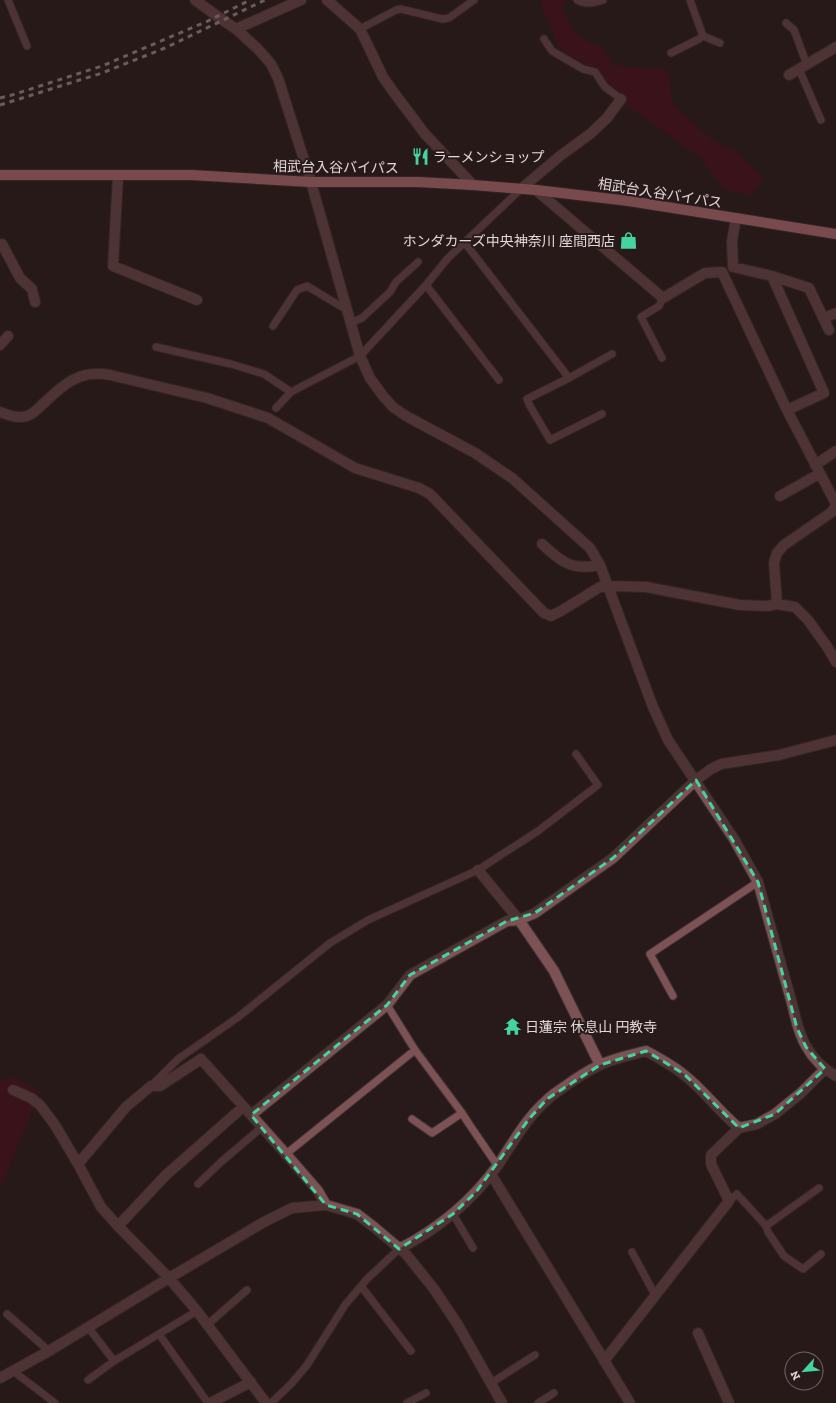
<svg xmlns="http://www.w3.org/2000/svg" width="836" height="1403" font-family="'Zilla Slab','Noto Sans JP',serif">
	<style>
		.green { fill: #4e0c19 }
		.lines { fill: none; stroke-linecap: round; stroke-linejoin: round }
		.lane-casing { stroke: #423434; stroke-width: 9 }
		.street-casing { stroke: #423434; stroke-width: 12 }
		.primary-casing { stroke: #423434; stroke-width: 12 }
		.lane { stroke: #7c5255; stroke-width: 7 }
		.street { stroke: #7c5255; stroke-width: 10 }
		.primary { stroke: #dc868d; stroke-width: 10 }
		.rail { stroke: #b8adad; stroke-width: 3; stroke-dasharray: 5 5; stroke-linecap: butt }
		.marked { fill: none; stroke: #43d4a0; stroke-width: 3; stroke-dasharray: 8 5; stroke-linejoin: round }
		.labels { text-anchor: middle; stroke-width: 4; stroke-linejoin: round; paint-order: stroke }
		.poi-label { font-size: 14px; fill: #e1d7d7; stroke: #28191a; text-anchor: start }
		.street-label { font-size: 14px; fill: #e1d7d7; stroke: #28191a }
	</style>
	<rect width="100%" height="100%" fill="#28191a"/>
	<path class="green" d="M541,0H565L562,10L575,32L594,45L603,48L612,64L639,68H657L668,70L672,100L678,109L711,139L722,146L737,151L763,179L752,195L725,190L698,156L637,112L604,91L592,71L559,48L543,9Z
		M13,1077L40,1092L0,1188V1081Z"/>
	<g class="lines">
		<defs>
			<path id="lane" d="M8,0L27,46
				M577,0C586,5 594,3 603,0
				M786,23L794,30L807,65
				M360,29L396,10L401,9L442,19L449,18L474,0
				M703,36L720,43
				M544,39L552,51L583,69L595,72L605,87L621,99
				M671,53L699,39L703,36L690,0
				M799,69L821,120
				M465,243L569,378L527,399L530,406L550,440L602,414
				M426,285L499,380
				M350,323L362,318L390,292L396,282L418,262
				M273,326L297,290L307,286L347,310
				M156,347L231,364L264,374L291,392
				M662,358L641,317L659,306L663,298
				M569,378L612,354
				M276,408L291,392L360,356L426,285L448,258L522,188
				M673,996L650,954L758,882
				M387,1005L415,1050L462,1113L469,1124L497,1165
				M151,1086L178,1059L237,1018L330,943L368,920L478,870L538,831L598,785L576,754
				M412,1119L432,1133L462,1113
				M286,1154L415,1050
				M198,1184L221,1162L261,1128
				M729,1201L737,1194L766,1226L768,1232L784,1256L803,1269L821,1254
				M453,1214L473,1248
				M766,1226L819,1188
				M632,1252L655,1295
				M361,1286L411,1351
				M7,1314L49,1351
				M207,1325L247,1290
				M88,1327L114,1361
				M159,1334L208,1403
				M13,1371L55,1403
				M88,1380L114,1361L197,1311
				M491,1383L535,1355
				M271,1403L291,1384L307,1365L345,1305L367,1279L399,1249
				M407,1403L426,1393
				M538,1403L554,1393"/>
			<path id="street" d="M195,0C209,10 222,20 236,29L301,0
				M327,0L360,29L383,77L392,90L425,134L473,185
				M236,29L258,49L271,64L278,78L311,182L360,356L370,378L383,396L393,407L406,416L475,453L512,478L590,548L600,565L653,707L668,740L734,839L758,882L793,1007C799,1036 808,1060 836,1076
				M789,75L836,47
				M118,176L113,266L197,300
				M522,188L560,156L590,134L607,118L621,99
				M536,190L663,298L705,273L722,272L787,410L836,504L832,512L784,545L777,553L774,563L777,604
				M736,218L732,241L733,267L772,276L809,288L829,330
				M0,245L2,244L20,278L32,289L35,302
				M772,276L824,393L787,410
				M824,318L836,313
				M0,345L8,336
				M0,412C8,415 18,419 27,416C34,414 39,407 44,403C64,384 80,369 110,375L207,398L268,418L355,468L419,488L430,494L544,613L551,616L561,611L600,587L608,586L646,587L740,605L767,606L777,604L795,607L808,620L828,648L836,662
				M815,465L836,451
				M780,496L819,474
				M542,544C561,562 572,571 600,565
				M478,870L519,920L554,971L600,1065
				M13,1090L31,1098L40,1105L55,1125L78,1164L101,1207L118,1226L169,1278L197,1311L266,1403
				M251,1115L387,1005L410,975L507,921L519,920L535,913L613,858L696,780L711,769L721,764L779,755L836,740
				M78,1164L126,1107L151,1086H160L201,1059L286,1154L318,1191L326,1205
				M491,1174L630,1403
				M118,1226L166,1175L243,1107
				M399,1249C438,1229 472,1201 498,1165C513,1143 526,1118 547,1100C552,1095 558,1091 564,1087C575,1079 587,1071 600,1065C615,1058 631,1055 646,1051C659,1058 672,1065 683,1074C704,1090 719,1112 739,1128
				M698,1333L729,1403
				M604,1361L729,1201L711,1164V1155L739,1128L757,1124L775,1114L801,1093L825,1069
				M0,1378L49,1351L169,1278L264,1222L292,1208L326,1205L357,1214L374,1227L406,1254L434,1289L458,1325L502,1403
				M210,1403L251,1382"/>
			<path id="primary" d="M0,175H191L311,182H418L473,185L536,190L629,201L836,234"/>
		</defs>
		<use href="#lane" class="lane-casing"/>
		<use href="#street" class="street-casing"/>
		<use href="#primary" class="primary-casing"/>
		<use href="#lane" class="lane"/>
		<use href="#street" class="street"/>
		<use href="#primary" class="primary"/>
		<path class="rail" d="M0,98L12,95L102,66L208,21L250,0
			M0,105L102,73L165,48L265,0"/>
	</g>
	<path d="M0 0H836V1403H0ZM696,780L758,882L797,1028L806,1047L825,1069L775,1114L739,1128L684,1074L646,1051L600,1065L547,1099L529,1119L476,1192L453,1214L399,1249L357,1214L326,1205L251,1115L387,1005L410,975L507,921L535,913L613,858Z" fill="#28191a" fill-opacity=".55" fill-rule="evenodd"/>
	<path class="marked" d="M696,780L758,882L797,1028L806,1047L825,1069L775,1114L739,1128L684,1074L646,1051L600,1065L547,1099L529,1119L476,1192L453,1214L399,1249L357,1214L326,1205L251,1115L387,1005L410,975L507,921L535,913L613,858Z"/>
	<defs>
		<symbol id="restaurant-bare" viewBox="-9 -9 18 18"><path d="M-5-6h1v4h1v-4h1v4h1v-4h1v5L-1.5 .5V6h-2V.5L-5-1ZM5-6V6H3V1.5H1.5Q1.5-4 5-6Z" fill="#43d4a0" stroke="#28191a" stroke-width="2.5" paint-order="stroke"/></symbol>
		<symbol id="shop-bare" viewBox="-9 -9 18 18"><path d="M-5-2.5h2.3a2.7 3.5 0 0 1 5.4 0H5L5.5 6h-11ZM-1.5-2.5h3a1.5 2.3 0 0 0-3 0Z" fill="#43d4a0" stroke="#28191a" stroke-width="2.5" paint-order="stroke"/></symbol>
		<symbol id="temple-bare" viewBox="-9 -9 18 18"><path d="M0-6L5-2H3V0L6.5 2.5H4V6H1.5V3h-3V6H-4V2.5H-6.5L-3 0V-2H-5Z" fill="#43d4a0" stroke="#28191a" stroke-width="2.5" paint-order="stroke"/></symbol>
	</defs>
	<g fill-rule="evenodd">
		<use href="#restaurant-bare" x="408" y="144" width="25" height="25"/>
		<use href="#shop-bare" x="616" y="228" width="25" height="25"/>
		<use href="#temple-bare" x="500" y="1014" width="25" height="25"/>
	</g>
	<g class="labels">
		<g class="poi-label">
			<text x="433" y="162">ラーメンショップ</text>
			<text x="615" y="246" text-anchor="end">ホンダカーズ中央神奈川 座間西店</text>
			<text x="525" y="1032">日蓮宗 休息山 円教寺</text>
		</g>
		<g class="street-label">
			<text transform="translate(336 167) rotate(1)" y="5">相武台入谷バイパス</text>
			<text transform="translate(660 193) rotate(9)" y="5">相武台入谷バイパス</text>
		</g>
	</g>
	<g transform="translate(804 1371) rotate(243)"><circle r="19" fill="#28191a" stroke="#726566"/>
	<path d="M0-3L7 15L0 10L-7 15Z" fill="#43d4a0"/>
	<text y="-6" font-size="11" font-weight="bold" text-anchor="middle" fill="#e1d7d7">N</text>
	</g>
</svg>
